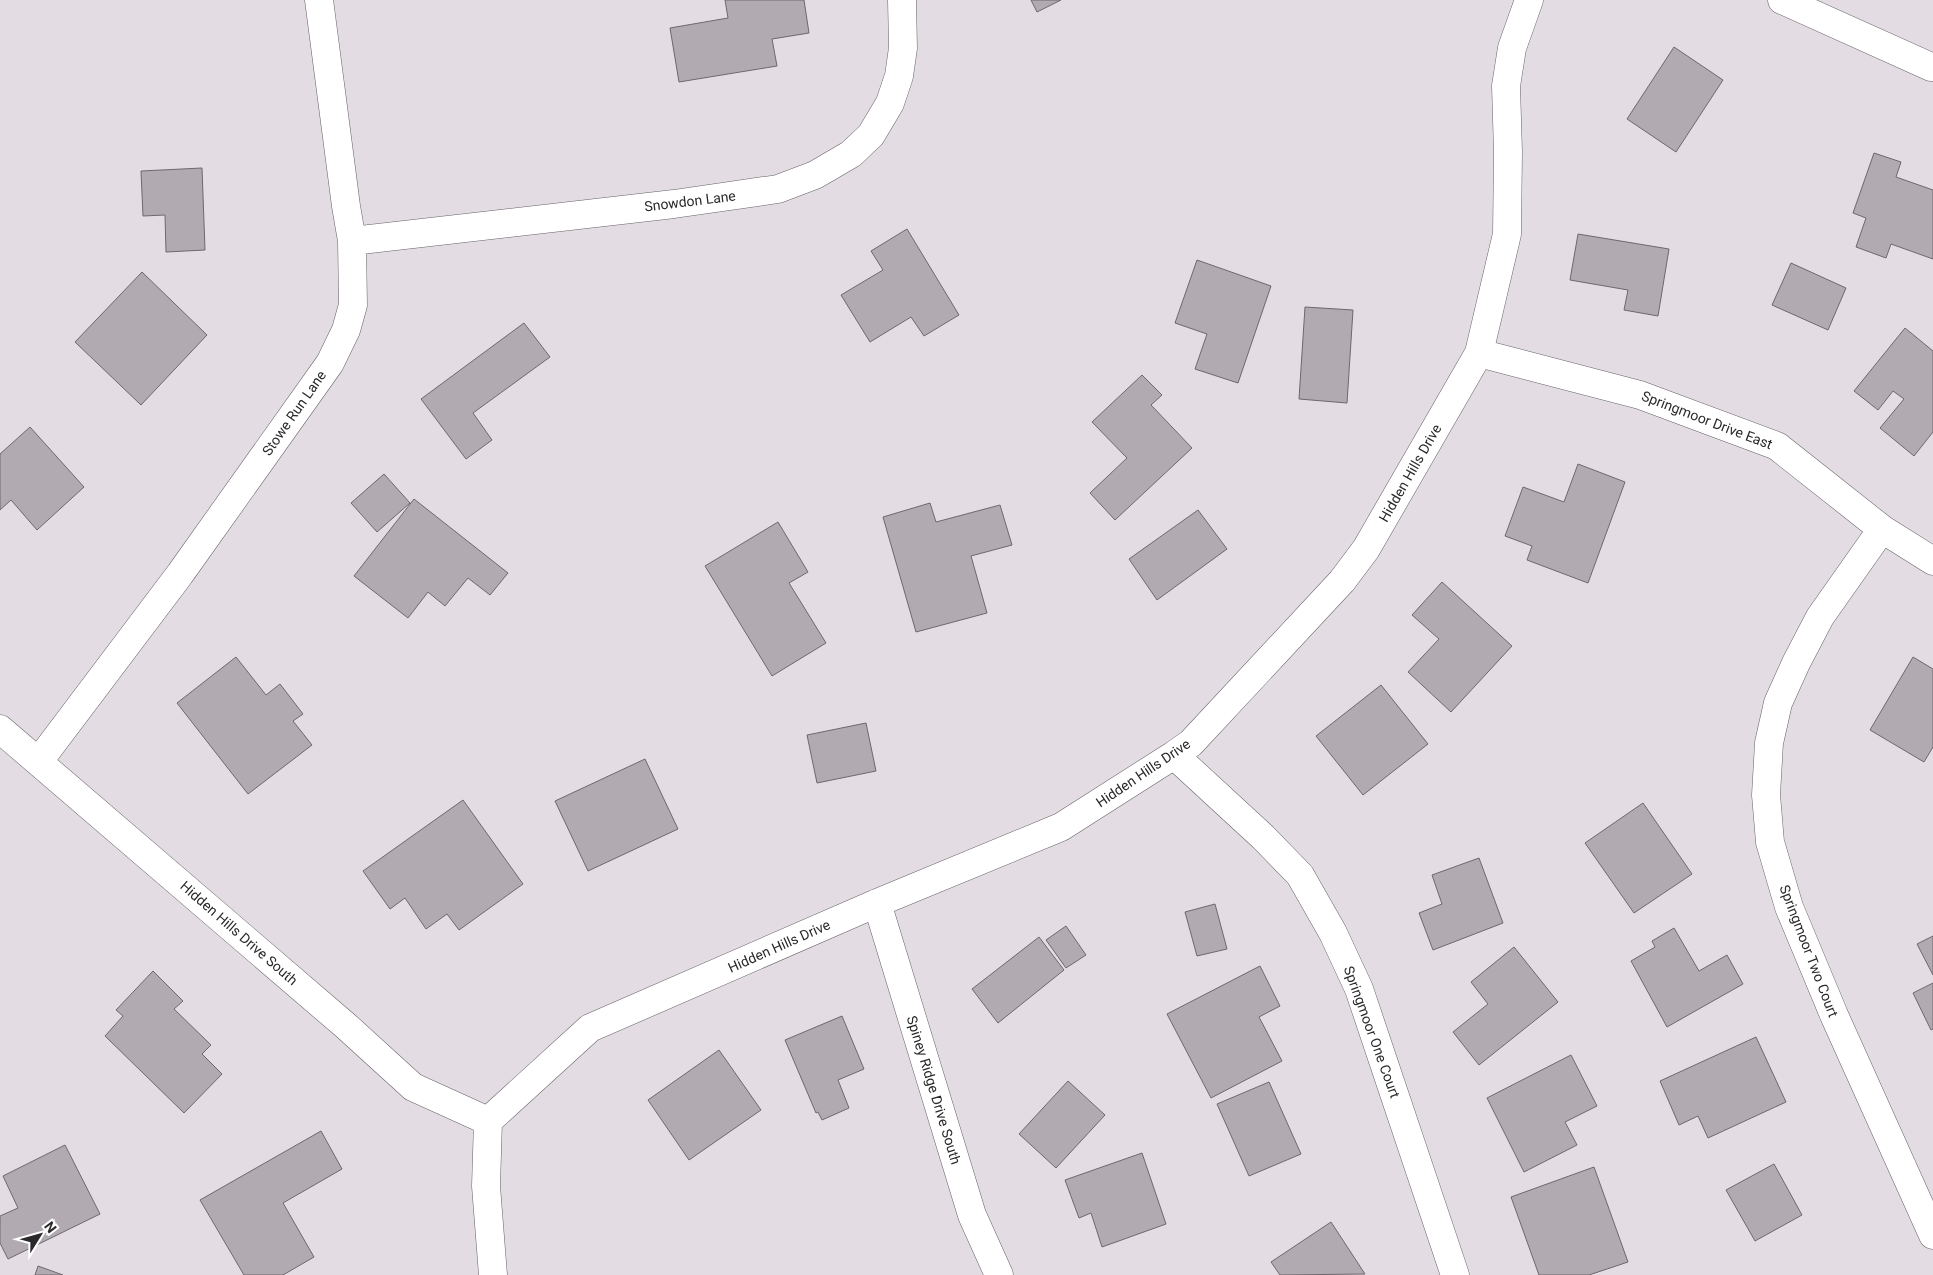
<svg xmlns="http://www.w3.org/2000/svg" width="1933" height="1275" font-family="Roboto,sans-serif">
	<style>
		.building { fill: #b1abb1; stroke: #6e686e }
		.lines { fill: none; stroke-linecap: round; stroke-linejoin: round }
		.minor-casing { stroke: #676167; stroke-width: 29 }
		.minor { stroke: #fff; stroke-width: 28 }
		.labels { text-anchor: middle; stroke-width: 4.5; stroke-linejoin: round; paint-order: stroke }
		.street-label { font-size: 14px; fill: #2a282a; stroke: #fff }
	</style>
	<rect width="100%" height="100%" fill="#e3dde3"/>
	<path class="building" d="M725,0H804L809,33L772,39L777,66L679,82L670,28L728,18Z
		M1031,0H1061L1037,12Z
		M1674,47L1723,80L1676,152L1627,119Z
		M1874,153L1901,162L1896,177L1933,190V259L1891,244L1886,258L1856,247L1866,218L1853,213Z
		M202,168L205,250L166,252L165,215L143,216L141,171Z
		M907,229L959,315L924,336L911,317L870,342L841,295L883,270L871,251Z
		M1578,234L1669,249L1658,316L1624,310L1628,290L1570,280Z
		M1197,260L1271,286L1238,383L1195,369L1207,334L1175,323Z
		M1791,263L1846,288L1828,330L1772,305Z
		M142,272L207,335L141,405L75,342Z
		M1305,307L1353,310L1347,403L1299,399Z
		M524,323L550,357L473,413L492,440L466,459L421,399Z
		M1905,328L1933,351V432L1914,456L1880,428L1904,399L1893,391L1878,410L1854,391Z
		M1142,375L1162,395L1151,405L1192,448L1115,520L1090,493L1127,458L1092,422Z
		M30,427L84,487L37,530L11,500L0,510V454Z
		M1578,464L1625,482L1588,583L1527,560L1532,546L1505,536L1523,487L1564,502Z
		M384,474L410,503L377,532L351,503Z
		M414,499L508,573L490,595L468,578L445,606L428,592L408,618L354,576Z
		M930,503L936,522L1000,505L1012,545L971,556L987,613L916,632L883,517Z
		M1198,510L1227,549L1157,600L1129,559Z
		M778,522L808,572L789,583L826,643L772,676L705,566Z
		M1442,582L1512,646L1451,712L1408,672L1439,639L1412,615Z
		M236,657L266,695L280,684L303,714L293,721L312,745L248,794L177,703Z
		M1913,657L1933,669V747L1924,762L1870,730Z
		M1381,685L1428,744L1363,795L1316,736Z
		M866,723L876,771L817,783L807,735Z
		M645,759L678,829L588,871L555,801Z
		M463,800L523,884L459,930L447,914L426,929L405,898L390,909L363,871Z
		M1643,803L1692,874L1634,913L1585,843Z
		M1479,858L1503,923L1433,950L1419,913L1442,904L1432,875Z
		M1215,904L1227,949L1197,956L1185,912Z
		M1066,926L1086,955L1066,968L1046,940Z
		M1674,928L1699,971L1727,955L1743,984L1667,1027L1631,961L1655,947L1652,941Z
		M1933,936V975L1917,944Z
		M1039,937L1064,970L998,1023L972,989Z
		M1514,947L1558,1002L1479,1065L1453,1032L1488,1004L1471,982Z
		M1260,966L1280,1006L1259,1017L1282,1061L1211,1098L1167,1014Z
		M153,971L183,1001L174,1009L211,1045L202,1054L222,1074L184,1113L105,1036L123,1016L116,1010Z
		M1933,983V1029L1931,1030L1913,993Z
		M842,1016L864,1069L838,1080L849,1108L822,1120L818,1112L816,1113L785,1040Z
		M1756,1037L1786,1102L1708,1138L1698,1116L1679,1125L1660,1081Z
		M719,1050L761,1110L689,1160L648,1100Z
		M1571,1055L1597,1106L1565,1122L1577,1145L1524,1172L1487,1098Z
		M1068,1081L1105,1115L1056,1168L1019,1134Z
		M1269,1082L1301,1154L1249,1176L1217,1104Z
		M321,1131L342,1169L283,1203L314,1257L283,1275H244L200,1200Z
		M65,1145L100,1214L8,1259L0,1243V1216L18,1208L3,1176Z
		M1142,1153L1166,1224L1102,1247L1091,1213L1079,1218L1065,1180Z
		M1774,1164L1802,1215L1755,1241L1726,1190Z
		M1594,1167L1628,1262L1589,1275H1539L1511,1197Z
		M1331,1222L1365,1274L1280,1275L1271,1262Z
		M38,1266L63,1275H35Z"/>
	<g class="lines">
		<defs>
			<path id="minor" d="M1782,0L1931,67
				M352,241L674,204L778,189L815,175L851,154L871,135L890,103L899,76L903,48L902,0
				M1479,353L1640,395L1777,446L1882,529L1933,561
				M1882,529L1820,617L1796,663L1778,703L1769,743L1766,795L1770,842L1789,907L1834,1015L1933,1235
				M0,729L346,1026L413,1087L488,1121
				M1174,755L1263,837L1300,875L1333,933L1359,989L1455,1275
				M39,761L180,574L330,363L346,330L353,305L352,241L346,206L319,0
				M877,903L972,1215L999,1275
				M493,1275L486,1186L488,1121L590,1028L877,903L1061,827L1174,755L1191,743L1342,581L1366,549L1479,353L1507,234L1508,152L1506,86L1512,48L1529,0"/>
		</defs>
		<use href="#minor" class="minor-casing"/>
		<use href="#minor" class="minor"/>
	</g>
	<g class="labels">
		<g class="street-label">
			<text transform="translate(690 201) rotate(-7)" y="5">Snowdon Lane</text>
			<text transform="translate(294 413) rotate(-55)" y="5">Stowe Run Lane</text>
			<text transform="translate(1707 420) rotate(21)" y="5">Springmoor Drive East</text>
			<text transform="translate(1410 473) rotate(-60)" y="5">Hidden Hills Drive</text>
			<text transform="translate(1143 773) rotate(-34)" y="5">Hidden Hills Drive</text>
			<text transform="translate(239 933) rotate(41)" y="5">Hidden Hills Drive South</text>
			<text transform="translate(779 946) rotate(-24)" y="5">Hidden Hills Drive</text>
			<text transform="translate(1809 951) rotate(69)" y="5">Springmoor Two Court</text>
			<text transform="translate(1372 1032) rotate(70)" y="5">Springmoor One Court</text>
			<text transform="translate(934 1090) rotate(73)" y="5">Spiney Ridge Drive South</text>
		</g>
	</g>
	<g transform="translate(40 1235) rotate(53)" stroke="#ffffff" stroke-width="4" paint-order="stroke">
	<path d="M0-4L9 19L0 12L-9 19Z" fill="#2a282a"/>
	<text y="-8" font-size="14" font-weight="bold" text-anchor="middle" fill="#2a282a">N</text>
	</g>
</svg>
